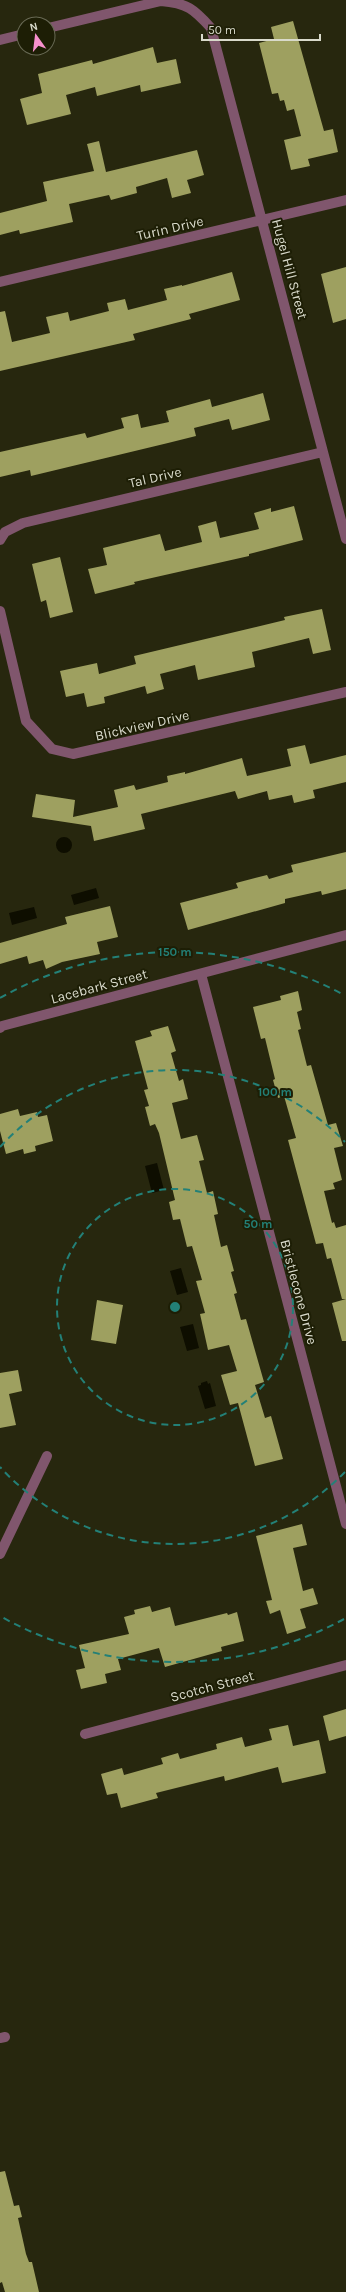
<svg xmlns="http://www.w3.org/2000/svg" width="346" height="2292" font-family="Karla,sans-serif">
	<style>
		.water { fill: #0e0e00 }
		.building { fill: #9ea060 }
		.lines { fill: none; stroke-linecap: round; stroke-linejoin: round }
		.street { stroke: #80566d; stroke-width: 10 }
		.ring { fill: none; stroke: #238077; stroke-width: 2; stroke-dasharray: 7 5 }
		.labels { text-anchor: middle; stroke-width: 4; stroke-linejoin: round; paint-order: stroke }
		.street-label { font-size: 14px; fill: #d9dacb; stroke: #1d1e05 }
		.centre { fill: #238077; stroke: #1d1e05; stroke-width: 2 }
		.ring-label { font-size: 12px; text-anchor: middle; font-weight: bold; fill: #238077; stroke: #1d1e05; stroke-width: 4; stroke-linejoin: round; paint-order: stroke }
	</style>
	<rect width="100%" height="100%" fill="#27270e"/>
	<path class="water" d="M56 845a8 8 0 1 1 16 0a8 8 0 1 1-16 0Z
		M96,888L99,898L74,905L71,895Z
		M34,907L37,918L12,925L9,913Z
		M157,1163L164,1190L152,1193L145,1166Z
		M181,1268L188,1292L177,1295L170,1271Z
		M193,1324L199,1348L187,1351L180,1327Z
		M207,1381L208,1384L210,1383L216,1406L205,1409L198,1386L201,1385V1383Z"/>
	<path class="building" d="M293,21L324,131L333,129L338,152L308,159L310,166L291,170L284,140L301,136L294,109L287,111L284,100L280,101L278,93L272,94L259,43L274,39L271,27Z
		M153,47L157,63L176,59L181,83L141,92L140,85L97,96L95,87L66,95L71,114L27,125L20,99L42,93L38,74L92,60L93,64Z
		M99,141L106,172L197,150L204,175L187,180L191,193L172,198L167,178L136,187L137,193L111,200L109,195L69,204L73,222L20,234L19,230L0,235V213L47,201L43,182L94,171L87,144Z
		M346,267V319L333,323L321,274Z
		M232,272L240,300L189,314L191,319L133,334L135,340L0,371V312L5,311L12,342L50,333L46,317L68,312L70,321L109,311L107,303L125,299L128,310L167,300L164,289L182,285V286Z
		M263,393L270,420L232,430L229,419L194,428L196,436L168,443L31,476L30,470L0,477V452L85,433L87,438L124,428L121,418L138,414L141,428L169,422L166,411L210,399L212,407Z
		M294,506L303,540L249,554V556L134,582L135,584L95,594L88,569L107,565L103,548L160,534L165,551L202,542L198,526L216,521L220,538L259,529L254,513L271,508V512Z
		M60,557L73,612L50,618L46,600L41,602L32,564Z
		M322,609L331,650L313,654L309,638L252,652L255,667L198,680L195,665L160,674L164,689L147,694L145,686L104,697L105,703L87,707L84,693L66,697L60,671L97,663L99,674L136,664L134,656L285,620L284,617Z
		M305,745L310,764L346,755V782L313,790L315,798L294,803L292,795L269,800L267,791L238,799L235,791L141,814L145,829L94,841L91,826L32,817L36,794L75,800L73,817L118,807L114,790L134,785L136,790L168,782L167,776L185,772V774L242,758L247,776L291,766L287,749Z
		M346,852V889L322,895L321,891L285,899V903L188,930L180,903L238,888L236,883L267,875L269,879L293,872L291,865Z
		M110,906L118,937L97,942L100,954L62,962L46,969L43,960L29,964L27,956L0,964V943L67,924L65,917Z
		M298,991L302,1010L297,1012L301,1029L298,1030L307,1066L311,1065L328,1125L336,1123L343,1146L334,1148L342,1180L333,1183L335,1189L324,1191L332,1223L334,1222L336,1228L346,1225V1299H342L331,1258L327,1259L323,1243L316,1244L288,1140L296,1138L284,1096L278,1098L273,1080L275,1079L265,1038L261,1039L253,1007L281,1000L280,996Z
		M168,1026L176,1051L171,1053L179,1081L183,1079L188,1099L172,1103L181,1139L197,1135L204,1160L199,1161L207,1193L213,1191L218,1214L214,1215L221,1247L227,1245L234,1271L231,1272L237,1293L234,1294L241,1320L246,1319L264,1382L255,1385L265,1418L271,1416L283,1459L255,1466L238,1403L230,1405L221,1375L237,1371L229,1345L208,1350L200,1314L205,1313L196,1281L202,1280L192,1246L187,1247L180,1219L173,1220L169,1202L175,1200L159,1133L155,1124L150,1126L145,1107L149,1106L144,1090L148,1089L135,1041L152,1036L150,1031Z
		M18,1109L20,1116L37,1112L38,1117L47,1115L53,1141L35,1146L36,1151L24,1154L23,1149L6,1154L0,1131V1114Z
		M346,1299V1341H342L332,1303Z
		M97,1300L123,1305L116,1344L91,1340Z
		M18,1370L22,1391L9,1394L16,1425L0,1428V1373Z
		M302,1524L307,1545L293,1548L303,1591L313,1588L318,1604L300,1609L306,1628L287,1634L280,1610L270,1614L266,1601L272,1600L256,1536Z
		M150,1606L152,1612L170,1607L175,1626L227,1613L228,1615L237,1612L244,1641L221,1647L222,1651L165,1667L159,1648L118,1659L121,1670L105,1674L107,1683L81,1689L76,1670L85,1668L79,1645L129,1634L124,1617L135,1614L134,1610Z
		M346,1709V1736L329,1741L323,1716Z
		M288,1725L293,1746L319,1740L326,1773L282,1783L278,1767L225,1781L224,1776L156,1793L158,1798L121,1808L117,1793L107,1795L101,1774L122,1768L124,1775L163,1764L161,1758L178,1753L180,1759L217,1749L216,1744L242,1737L245,1747L272,1740L269,1729Z
		M5,2171L14,2206L19,2205L22,2217L18,2218L26,2254L29,2262H32L39,2292H5L2,2282L0,2283V2172Z"/>
	<g class="lines">
		<path class="street" d="M48,28L161,1C187,3 194,9 211,28L346,539
			M0,40L24,34
			M0,282L346,200
			M0,540L5,532L23,523L323,452
			M0,611L26,721L52,749L73,754L346,692
			M201,974L346,1524
			M0,1028L2,1026L346,935
			M0,1554L47,1456
			M85,1734L346,1665
			M0,2038L5,2037"/>
	</g>
	<g class="ring">
		<circle cx="175" cy="1307" r="118"/>
		<path d="M345 1472A237 237 0 0 1 0 1467M0 1147A237 237 0 0 1 345 1142"/>
		<path d="M344 1619A355 355 0 0 1 0 1616M0 998A355 355 0 0 1 344 995"/>
	</g>
	<g class="labels">
		<g class="street-label">
			<text transform="translate(170 228) rotate(-13)" y="5">Turin Drive</text>
			<text transform="translate(290 269) rotate(75)" y="5">Hugel Hill Street</text>
			<text transform="translate(155 477) rotate(-13)" y="5">Tal Drive</text>
			<text transform="translate(142 725) rotate(-13)" y="5">Blickview Drive</text>
			<text transform="translate(99 986) rotate(-15)" y="5">Lacebark Street</text>
			<text transform="translate(299 1292) rotate(75)" y="5">Bristlecone Drive</text>
			<text transform="translate(212 1686) rotate(-15)" y="5">Scotch Street</text>
		</g>
	</g>
	<circle cx="175" cy="1307" r="6" class="centre"/>
	<g class="ring-label">
		<text x="175" y="956">150 m</text>
		<text x="275" y="1096">100 m</text>
		<text x="258" y="1228">50 m</text>
	</g>
	<g transform="translate(36 36) rotate(346)"><circle r="19" fill="#1d1e05" stroke="#686954"/>
	<path d="M0-3L7 15L0 10L-7 15Z" fill="#f790cd"/>
	<text y="-6" font-size="11" font-weight="bold" text-anchor="middle" fill="#d9dacb">N</text>
	</g>
	<path d="M202 34v6h118v-6" fill="none" stroke="#d9dacb" stroke-width="2"/>
	<text x="208" y="34" font-size="12" fill="#d9dacb" stroke="#1d1e05" stroke-width="3" paint-order="stroke">50 m</text>
</svg>
